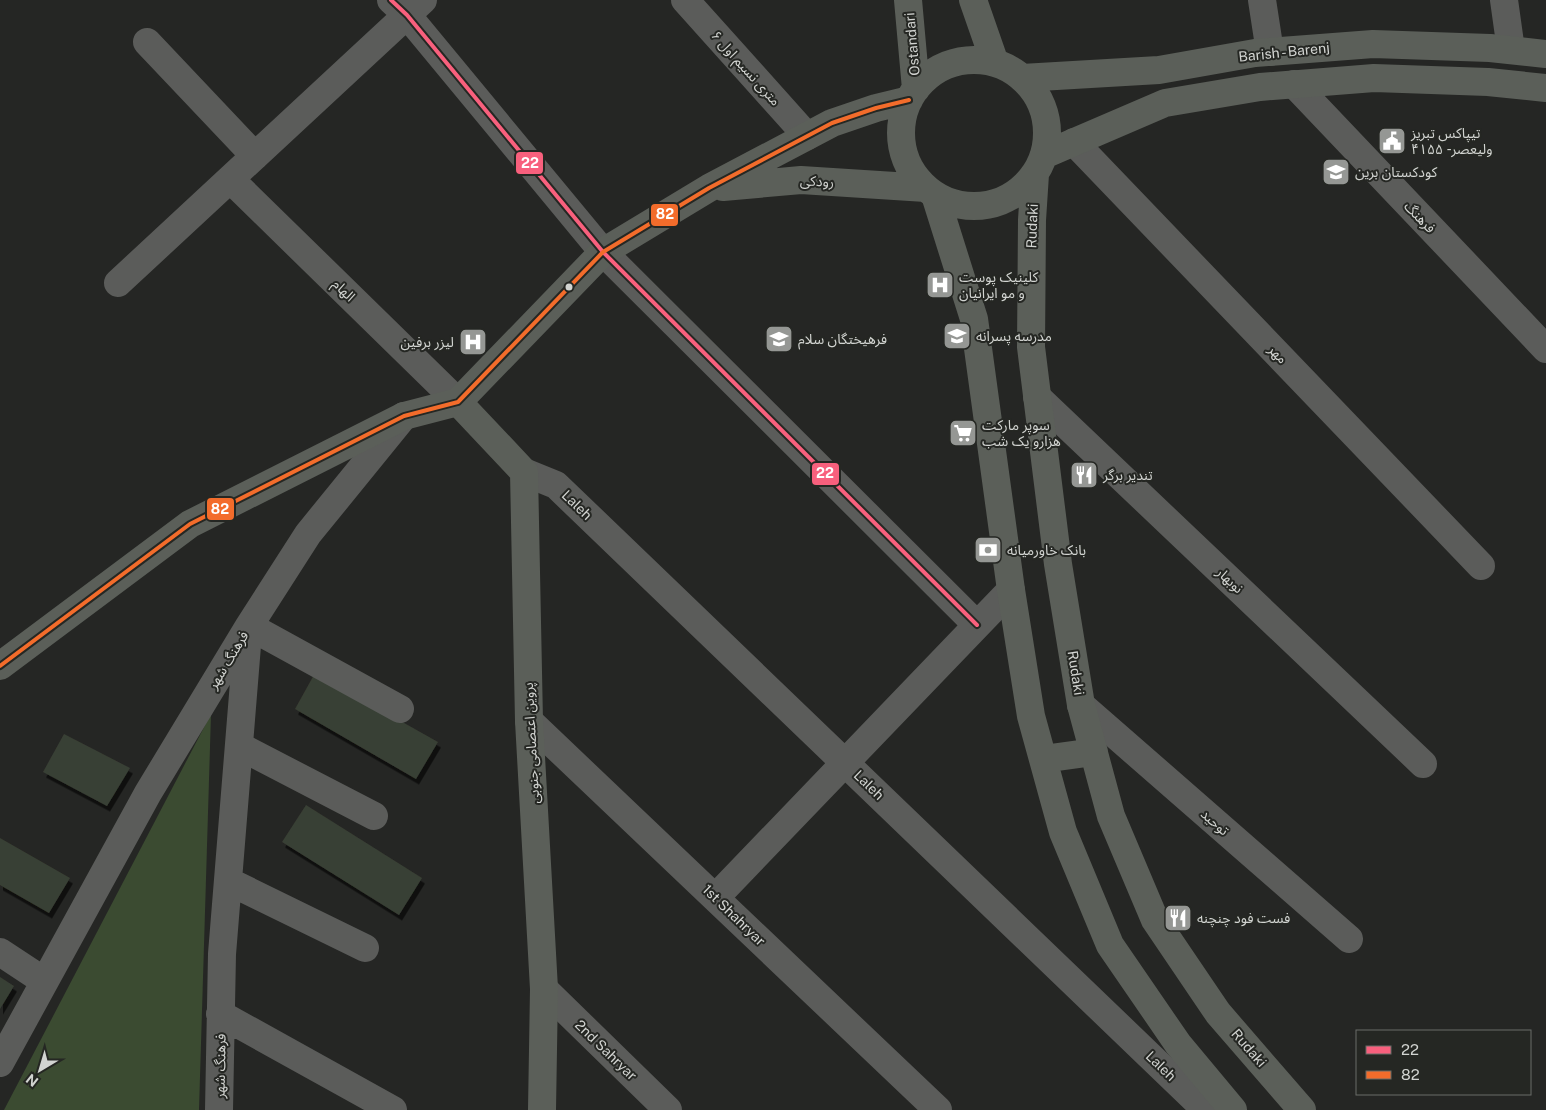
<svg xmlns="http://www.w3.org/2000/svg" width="1546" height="1110" font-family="'Public Sans','Noto Sans Arabic',sans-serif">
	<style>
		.green { fill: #3b4b31 }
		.building { fill: #393f34; filter: url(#shadow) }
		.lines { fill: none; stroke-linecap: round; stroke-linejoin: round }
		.minor { stroke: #5b5c5a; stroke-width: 28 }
		.major { stroke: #5b5f59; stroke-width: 28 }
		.bus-1-casing { stroke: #252723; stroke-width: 8 }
		.bus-2-casing { stroke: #252723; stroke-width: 8 }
		.bus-1 { stroke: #f8607d; stroke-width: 4 }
		.bus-2 { stroke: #f36c2b; stroke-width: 4 }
		.bus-dot { fill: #d2d4d1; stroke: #252723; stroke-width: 2 }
		.labels { text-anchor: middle; stroke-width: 4; stroke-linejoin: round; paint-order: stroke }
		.street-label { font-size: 14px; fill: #d2d4d1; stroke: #252723 }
		.poi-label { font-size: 14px; fill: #d2d4d1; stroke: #252723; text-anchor: start }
		.line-badge { stroke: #252723; stroke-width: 2 }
		.badge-label { font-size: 14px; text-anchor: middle; font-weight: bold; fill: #fff }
	</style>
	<defs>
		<filter id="shadow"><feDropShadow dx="3" dy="5.5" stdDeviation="0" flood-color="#0009"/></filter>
	</defs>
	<rect width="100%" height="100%" fill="#252624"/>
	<path class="green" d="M211,714L199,1110H4Z"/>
	<path class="building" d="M315,673L438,742L416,779L295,709Z
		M64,734L130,768L107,806L43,772Z
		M306,805L422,878L399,915L282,842Z
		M0,838L70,878L49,913L0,885Z
		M0,977L14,986L0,1009Z"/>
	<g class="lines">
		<path class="minor" d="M391,0L407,15L603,252L977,625
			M685,0L807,136
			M1262,0L1270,52
			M1504,0L1511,50
			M147,42L255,156
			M1294,84L1546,349
			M1074,142L1481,566
			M230,179L458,402
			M118,283L423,0
			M1037,397L1423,764
			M524,472L556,485L1206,1110
			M249,626L400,709
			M1081,705L1349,939
			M529,721L938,1110
			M239,746L374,816
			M228,881L365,948
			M716,897L1011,590
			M0,952L44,981
			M544,989L668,1110
			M220,1014L393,1110
			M0,1063L148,793L249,626L308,534L404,416
			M219,1110L222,954L248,633"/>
		<path class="major" d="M908,0L916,89
			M973,0L995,63
			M901 133a73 73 0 1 1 146 0a73 73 0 1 1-146 0Z
			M1022,78L1159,70L1255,53L1373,44L1490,48L1546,54
			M1044,155L1165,103L1260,87L1374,78L1488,82L1546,88
			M1035,174L1032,220L1031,347L1058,564L1081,705L1111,816L1155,920L1218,1013L1302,1110
			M723,187L801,180L926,188
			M935,195L974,319L1011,590L1031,716L1063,832L1110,945L1178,1044L1233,1110
			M458,402L524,472L529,721L544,989L542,1110
			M0,666L190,524L404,416L458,402L603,252L709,188L832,123L876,108L909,100
			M1043,759L1094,752"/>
		<defs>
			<path id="bus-1" d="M391,0L407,15L603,252L977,625"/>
			<path id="bus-2" d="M0,666L190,524L404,416L458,402L603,252L709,188L832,123L876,108L909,100"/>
		</defs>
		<use href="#bus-1" class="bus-1-casing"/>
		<use href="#bus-2" class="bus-2-casing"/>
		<use href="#bus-1" class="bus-1"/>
		<use href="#bus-2" class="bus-2"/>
	</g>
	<defs>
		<symbol id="civic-square" viewBox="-11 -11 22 22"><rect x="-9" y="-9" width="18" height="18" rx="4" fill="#959794" stroke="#252723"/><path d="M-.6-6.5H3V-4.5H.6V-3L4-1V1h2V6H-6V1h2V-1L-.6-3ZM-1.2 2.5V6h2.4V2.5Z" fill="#fff"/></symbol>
		<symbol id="school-square" viewBox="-11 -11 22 22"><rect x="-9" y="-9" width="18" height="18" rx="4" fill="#959794" stroke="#252723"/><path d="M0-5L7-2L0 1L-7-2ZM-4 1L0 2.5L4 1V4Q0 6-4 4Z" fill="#fff"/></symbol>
		<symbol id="hospital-square" viewBox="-11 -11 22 22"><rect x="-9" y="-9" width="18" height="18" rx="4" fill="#959794" stroke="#252723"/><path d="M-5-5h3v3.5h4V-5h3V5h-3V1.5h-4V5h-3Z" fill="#fff"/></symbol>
		<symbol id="supermarket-square" viewBox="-11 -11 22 22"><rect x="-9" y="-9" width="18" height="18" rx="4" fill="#959794" stroke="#252723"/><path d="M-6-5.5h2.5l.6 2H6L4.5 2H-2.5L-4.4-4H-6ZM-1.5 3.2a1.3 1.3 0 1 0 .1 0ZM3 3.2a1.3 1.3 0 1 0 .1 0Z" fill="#fff"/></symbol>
		<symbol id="restaurant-square" viewBox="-11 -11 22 22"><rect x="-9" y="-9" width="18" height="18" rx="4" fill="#959794" stroke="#252723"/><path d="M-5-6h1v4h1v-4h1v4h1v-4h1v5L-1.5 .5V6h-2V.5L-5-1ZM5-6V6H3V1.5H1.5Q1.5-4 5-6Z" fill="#fff"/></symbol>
		<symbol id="bank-square" viewBox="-11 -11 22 22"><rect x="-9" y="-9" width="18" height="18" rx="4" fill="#959794" stroke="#252723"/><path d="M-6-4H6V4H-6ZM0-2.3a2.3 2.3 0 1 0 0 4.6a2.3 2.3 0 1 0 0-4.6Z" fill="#fff"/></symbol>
	</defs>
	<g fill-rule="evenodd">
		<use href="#civic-square" x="1376" y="125" width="32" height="32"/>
		<use href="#school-square" x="1320" y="156" width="32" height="32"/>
		<use href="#hospital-square" x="924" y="269" width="32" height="32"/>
		<use href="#school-square" x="941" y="320" width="32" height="32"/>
		<use href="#school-square" x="763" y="323" width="32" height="32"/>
		<use href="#hospital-square" x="457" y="326" width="32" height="32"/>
		<use href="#supermarket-square" x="947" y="417" width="32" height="32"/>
		<use href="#restaurant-square" x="1068" y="459" width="32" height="32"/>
		<use href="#bank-square" x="972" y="534" width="32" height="32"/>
		<use href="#restaurant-square" x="1162" y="902" width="32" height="32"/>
	</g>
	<circle class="bus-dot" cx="569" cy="287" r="4.5"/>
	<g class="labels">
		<g class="street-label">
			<text transform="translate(912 44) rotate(-95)" y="5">Ostandari</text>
			<text transform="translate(1284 52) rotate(-6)" y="5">Barish - Barenj</text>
			<text transform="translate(746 68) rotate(48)" y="5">۶ متری نسیم اول</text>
			<text transform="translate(817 181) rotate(2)" y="5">رودکی</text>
			<text transform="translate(1420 217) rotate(46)" y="5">فرهنگ</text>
			<text transform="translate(1032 226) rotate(-88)" y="5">Rudaki</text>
			<text transform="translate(344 290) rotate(44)" y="5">الهام</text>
			<text transform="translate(1278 354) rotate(46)" y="5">مهر</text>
			<text transform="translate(577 505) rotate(44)" y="5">Laleh</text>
			<text transform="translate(1230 580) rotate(43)" y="5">نوبهار</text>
			<text transform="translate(228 660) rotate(-59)" y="5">فرهنگ شهر</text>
			<text transform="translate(1076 673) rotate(81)" y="5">Rudaki</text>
			<text transform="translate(531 743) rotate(-93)" y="5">پروین اعتصامی جنوبی</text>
			<text transform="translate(869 785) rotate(44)" y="5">Laleh</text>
			<text transform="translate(1215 822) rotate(41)" y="5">توحید</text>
			<text transform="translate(734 915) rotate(44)" y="5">1st Shahryar</text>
			<text transform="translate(1249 1048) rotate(49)" y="5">Rudaki</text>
			<text transform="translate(606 1050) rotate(44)" y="5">2nd Sahryar</text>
			<text transform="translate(220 1066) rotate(-89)" y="5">فرهنگ شهر</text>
			<text transform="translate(1161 1066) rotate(44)" y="5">Laleh</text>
		</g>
		<g class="poi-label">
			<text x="1411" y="138">تیپاکس تبریز<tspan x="1411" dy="16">ولیعصر - ۴۱۵۵</tspan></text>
			<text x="1355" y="177">کودکستان برین</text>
			<text x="959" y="282">کلینیک پوست<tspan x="959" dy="16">و مو ایرانیان</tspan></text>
			<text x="976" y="341">مدرسه پسرانه</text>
			<text x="798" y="344">فرهیختگان سلام</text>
			<text x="454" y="347" text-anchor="end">لیزر برفین</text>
			<text x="982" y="430">سوپر مارکت<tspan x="982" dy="16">هزارو یک شب</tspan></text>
			<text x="1103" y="480">تندیر برگر</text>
			<text x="1007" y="555">بانک خاورمیانه</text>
			<text x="1197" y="923">فست فود چنچنه</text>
		</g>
	</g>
	<g class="line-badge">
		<rect x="515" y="151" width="29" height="24" rx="5" fill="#f8607d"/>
		<rect x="650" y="203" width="29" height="24" rx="5" fill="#f36c2b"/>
		<rect x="811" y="462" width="29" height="24" rx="5" fill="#f8607d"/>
		<rect x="206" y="497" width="29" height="24" rx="5" fill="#f36c2b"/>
	</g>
	<g class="badge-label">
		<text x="530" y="168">22</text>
		<text x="665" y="219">82</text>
		<text x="825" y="478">22</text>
		<text x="220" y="514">82</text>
	</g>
	<rect x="1356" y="1030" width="175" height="65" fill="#252723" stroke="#6a6c69"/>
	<rect x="1366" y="1046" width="25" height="8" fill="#f8607d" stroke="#6a6c69"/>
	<text x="1401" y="1055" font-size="15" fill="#d2d4d1">22</text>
	<rect x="1366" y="1071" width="25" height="8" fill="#f36c2b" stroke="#6a6c69"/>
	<text x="1401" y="1080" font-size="15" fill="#d2d4d1">82</text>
	<g transform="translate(40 1070) rotate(218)" stroke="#252723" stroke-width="4" paint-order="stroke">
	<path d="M0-4L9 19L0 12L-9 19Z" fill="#d2d4d1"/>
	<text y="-8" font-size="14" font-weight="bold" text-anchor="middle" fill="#d2d4d1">N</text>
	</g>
</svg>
